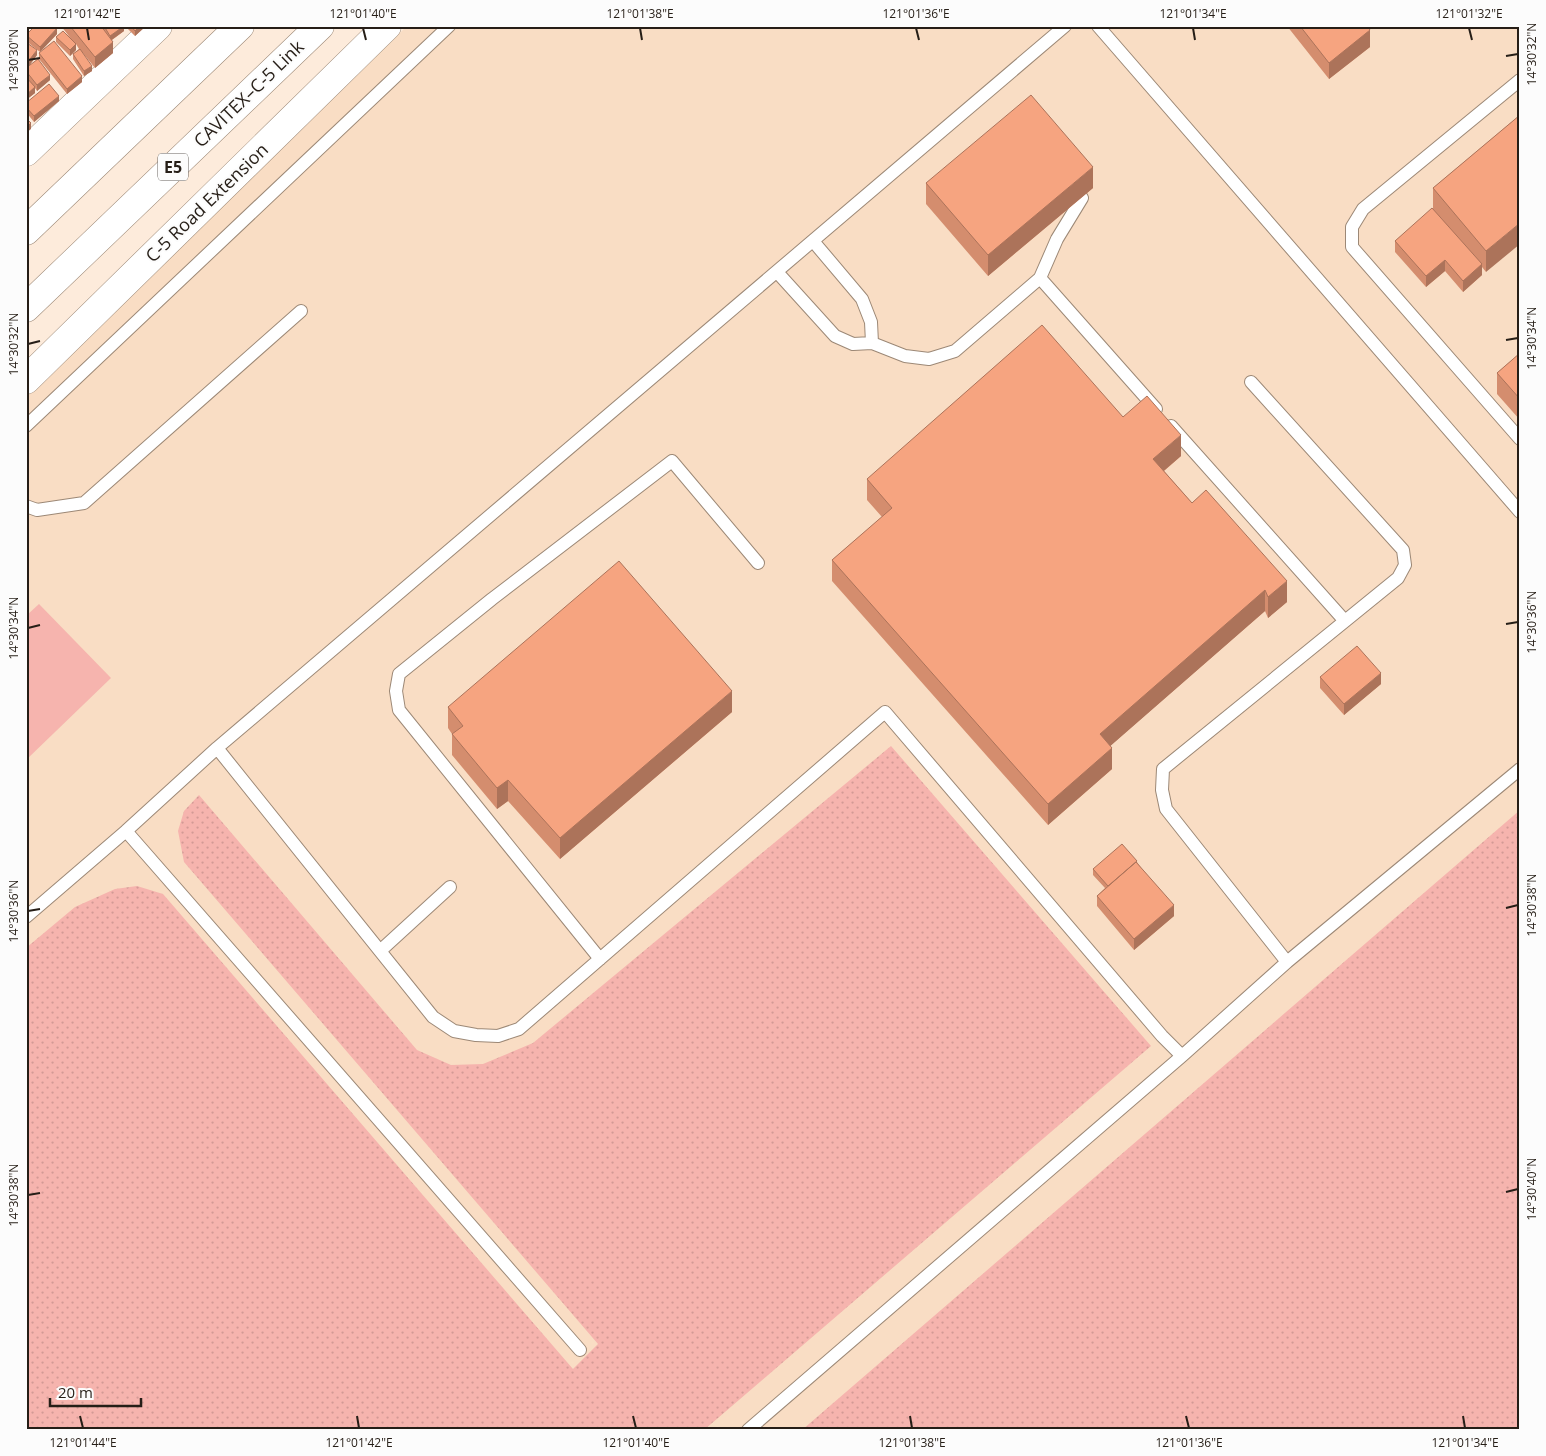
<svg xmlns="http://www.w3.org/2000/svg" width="1546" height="1456" font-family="'Open Sans',sans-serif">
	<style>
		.built { fill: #f9ddc4 }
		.grass { fill: url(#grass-dots) }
		.green { fill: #f6b4ae }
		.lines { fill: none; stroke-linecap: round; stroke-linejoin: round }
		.lane-casing { stroke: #9c8876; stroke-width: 14 }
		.secondary-casing { stroke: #9c8876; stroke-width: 29 }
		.highway-casing { stroke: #9c8876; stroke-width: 29 }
		.lane { stroke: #fff; stroke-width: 12 }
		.secondary { stroke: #fff; stroke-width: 28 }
		.highway { stroke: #fff; stroke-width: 28 }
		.wall { fill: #d48d6e }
		.shaded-wall { fill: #ac735a }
		.building { fill: #f6a480; stroke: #ac735a }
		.ticks { fill: none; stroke: #261e17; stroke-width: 2 }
		.labels { text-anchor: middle; stroke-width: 4; stroke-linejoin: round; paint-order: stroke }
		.shield { fill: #fcfcfc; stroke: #66615c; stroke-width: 1 }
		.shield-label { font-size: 16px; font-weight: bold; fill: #261e17 }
		.street-label { font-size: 18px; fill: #261e17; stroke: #fcfcfc }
		.neatline { fill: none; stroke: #261e17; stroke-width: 2 }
		.ticks-label { font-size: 12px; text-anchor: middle; fill: #261e17 }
	</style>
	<defs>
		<pattern id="grass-dots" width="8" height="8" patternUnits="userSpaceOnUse" patternTransform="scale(1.25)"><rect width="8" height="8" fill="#f6b4ae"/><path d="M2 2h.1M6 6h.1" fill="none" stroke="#d39a95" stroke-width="1.8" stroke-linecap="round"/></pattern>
	</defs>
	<rect width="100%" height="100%" fill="#fdebdb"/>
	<path class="built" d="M407,26H1520V1430H26V397Z"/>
	<path class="grass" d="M891,746L1151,1046L704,1430H26V948L75,907L115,889L137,886L163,894L573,1369L598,1344L184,862L178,831L184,811L199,795L417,1050L451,1065L483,1064L533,1043Z
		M1520,810V1430H802Z"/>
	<path class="green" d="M39,604L111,678L26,760V616Z"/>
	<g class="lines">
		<defs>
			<path id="lane" d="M1098,26L1520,512
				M1520,80L1363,209L1352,227V247L1520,439
				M813,241L862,299L871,322L872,343
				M777,272L835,336L853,344L872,343L905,356L929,359L955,351L1040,278L1057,239L1082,198
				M1040,278L1156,409
				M1251,382L1403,550L1405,565L1398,578L1163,769L1162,790L1166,809L1287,962
				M26,426L449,26
				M1171,426L1344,620
				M26,506L37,510L84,503L301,311
				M217,748L433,1017L454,1031L476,1035L498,1036L519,1029L885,712L1162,1036L1182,1056
				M126,831L580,1350
				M26,917L126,831L217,748L1065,26
				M380,951L450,887
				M600,959L399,710L396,691L399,674L492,599L672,461L758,563
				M748,1430L1182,1056L1287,962L1520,769"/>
			<path id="secondary" d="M26,152L158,26
				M26,380L387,26"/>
			<path id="highway" d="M26,231L240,26
				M26,308L320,26"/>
		</defs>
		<use href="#lane" class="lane-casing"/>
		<use href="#secondary" class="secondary-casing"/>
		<use href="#highway" class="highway-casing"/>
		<use href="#lane" class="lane"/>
		<use href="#secondary" class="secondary"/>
		<use href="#highway" class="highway"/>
	</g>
	<path class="wall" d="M61,26H124V31L112,40L113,53L95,68L82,52L92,71L84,76L73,59V54L79,49L76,44V50L70,56L56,42V37L75,44Z
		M125,26H146L135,36Z
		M1287,26H1367L1370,47L1329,79Z
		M57,34L40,52L26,41V35Z
		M26,43L37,55L28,66L50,80L37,91L35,88V93L26,100V77L31,83L26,76Z
		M39,53L82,82L67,94L39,59Z
		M59,101L34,122L26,112V103Z
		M1520,115L1486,272L1482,267V275L1463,292L1445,271L1426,287L1395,252V241L1433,209V188Z
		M926,183L1093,188L988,276L926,204Z
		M1520,353V420L1497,394V373Z
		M1123,417L1181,456L1164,471L1192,503L1287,602L1268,618L1265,611L1110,746L1112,769L1048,825L832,581V560L882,517L867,500V479Z
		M1320,677L1381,684L1344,715L1320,688Z
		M448,707L732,712L560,859L508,801L497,809L452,755V734L448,728Z
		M1137,862L1174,916L1134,950L1097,906V896L1105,888L1093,875V869Z"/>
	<path class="shaded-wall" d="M124,26V31L110,41V36Z
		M140,26H146L135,36V31Z
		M57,28V34L40,52V47Z
		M1370,30V47L1329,79V63Z
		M113,42V53L95,68V57Z
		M76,44V50L70,56V50Z
		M37,50V55L27,69V63Z
		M92,66V71L84,76V71Z
		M50,75V80L37,91V85Z
		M82,76V82L67,94V89Z
		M35,87V93L26,100V95Z
		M59,96V101L34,122V116Z
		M31,123V129L26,133V128Z
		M1093,167V188L988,276V255Z
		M1520,223V244L1486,272V251Z
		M1445,260V271L1426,287V276Z
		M1482,264V275L1463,292V281Z
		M1181,435V456L1153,480V459Z
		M1287,581V602L1268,618V597Z
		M1265,590V611L1100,755V734Z
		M1381,673V684L1344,715V704Z
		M732,691V712L560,859V838Z
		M1112,748V769L1048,825V804Z
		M508,780V801L497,809V788Z
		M1174,905V916L1134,950V939Z"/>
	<path class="building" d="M35,26H55L57,28L40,47L26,35Z
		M70,26H101L113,42L95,57Z
		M104,26H124L110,36Z
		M131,26H140L135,31Z
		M1300,26H1367L1370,30L1329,63Z
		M63,31L76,44L70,50L56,37Z
		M54,41L82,76L67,89L39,53Z
		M26,43H27L37,50L27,63Z
		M80,49L92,66L84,71L73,54Z
		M38,59L50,75L37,85L26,71V68Z
		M26,77L35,87L26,95Z
		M49,84L59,96L34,116L26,107V103Z
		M1031,95L1093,167L988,255L926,183Z
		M1520,115V223L1486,251L1433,188Z
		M26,118L31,123L26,128Z
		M1432,208L1482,264L1463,281L1445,260L1426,276L1395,241Z
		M1042,325L1123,417L1147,396L1181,435L1153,459L1192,503L1206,490L1287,581L1268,597L1265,590L1100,734L1112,748L1048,804L832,560L892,508L867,479Z
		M1520,353V399L1497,373Z
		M619,561L732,691L560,838L508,780L497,788L452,734L463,726L448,707Z
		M1357,646L1381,673L1344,704L1320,677Z
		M1122,844L1137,861L1108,886L1093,869Z
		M1136,862L1174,905L1134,939L1097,896Z"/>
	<path class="ticks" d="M87,28L89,40M363,28L366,40M640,28L642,40M916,28L919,40M1193,28L1195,40M1469,28L1472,40M1506,56L1518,54M28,60L40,58M1506,340L1518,338M28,344L40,341M1506,624L1518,622M28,628L40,625M1506,908L1518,905M28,911L40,909M1506,1192L1518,1189M28,1195L40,1193M80,1416L83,1428M357,1416L359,1428M633,1416L636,1428M910,1416L912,1428M1186,1416L1189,1428M1463,1416L1465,1428"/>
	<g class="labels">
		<rect class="shield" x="158" y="153.5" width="30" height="27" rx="4"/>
		<g class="shield-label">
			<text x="173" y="173">E5</text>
		</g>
		<g class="street-label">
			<text transform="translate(249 94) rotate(-44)" y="6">CAVITEX–C-5 Link</text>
			<text transform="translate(207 203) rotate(-44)" y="6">C-5 Road Extension</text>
		</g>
	</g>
	<rect width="1546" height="1456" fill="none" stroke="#fcfcfc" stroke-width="55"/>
	<path d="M50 1398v8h91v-8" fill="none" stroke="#261e17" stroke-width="2.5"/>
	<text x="58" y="1398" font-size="15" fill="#261e17" stroke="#fcfcfc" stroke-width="4" paint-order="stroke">20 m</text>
	<rect x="28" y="28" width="1490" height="1400" class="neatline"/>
	<g class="ticks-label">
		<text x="87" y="18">121°01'42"E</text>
		<text x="363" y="18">121°01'40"E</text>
		<text x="640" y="18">121°01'38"E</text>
		<text x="916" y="18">121°01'36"E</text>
		<text x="1193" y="18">121°01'34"E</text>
		<text x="1469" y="18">121°01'32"E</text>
		<text transform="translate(1532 54) rotate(-90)" y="4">14°30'32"N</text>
		<text transform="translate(14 60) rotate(-90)" y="4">14°30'30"N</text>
		<text transform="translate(1532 338) rotate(-90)" y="4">14°30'34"N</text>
		<text transform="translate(14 344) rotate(-90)" y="4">14°30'32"N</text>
		<text transform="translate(1532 622) rotate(-90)" y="4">14°30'36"N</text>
		<text transform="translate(14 628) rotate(-90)" y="4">14°30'34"N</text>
		<text transform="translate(1532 905) rotate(-90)" y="4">14°30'38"N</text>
		<text transform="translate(14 911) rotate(-90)" y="4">14°30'36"N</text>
		<text transform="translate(1532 1189) rotate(-90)" y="4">14°30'40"N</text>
		<text transform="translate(14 1195) rotate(-90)" y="4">14°30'38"N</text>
		<text x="83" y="1447">121°01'44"E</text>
		<text x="359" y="1447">121°01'42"E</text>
		<text x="636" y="1447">121°01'40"E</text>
		<text x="912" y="1447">121°01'38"E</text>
		<text x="1189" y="1447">121°01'36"E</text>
		<text x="1465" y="1447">121°01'34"E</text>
	</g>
</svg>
